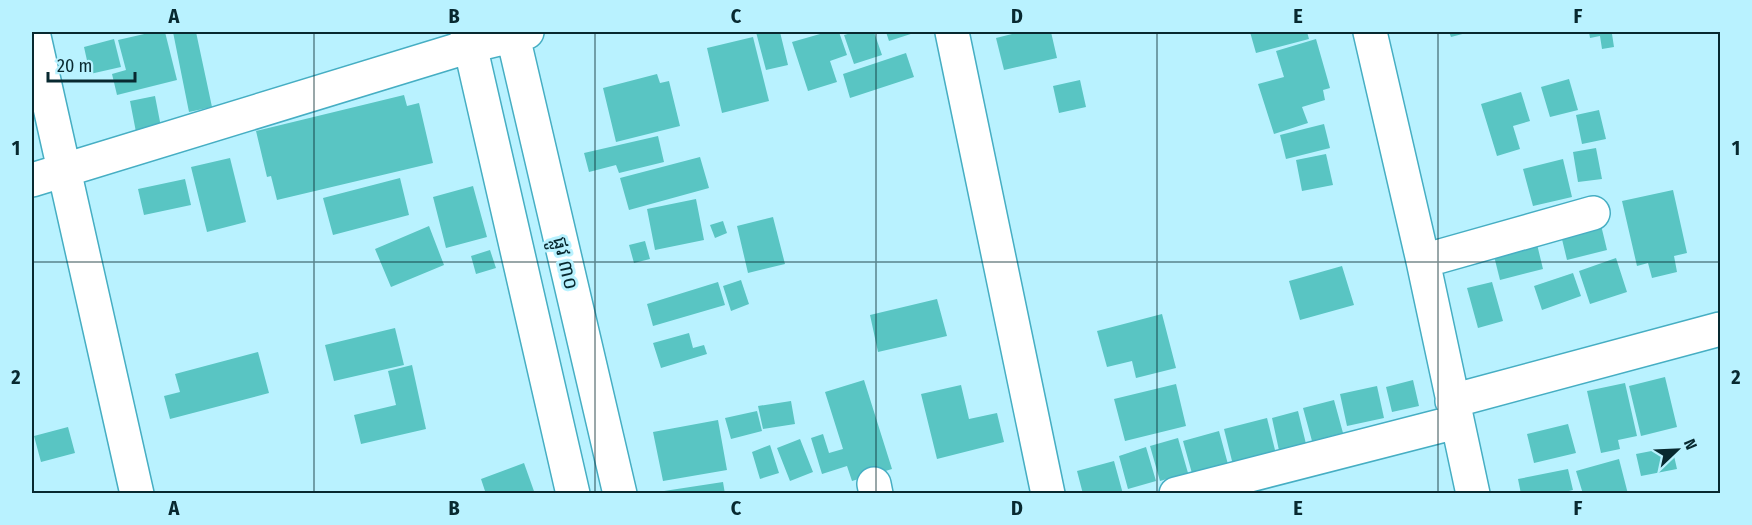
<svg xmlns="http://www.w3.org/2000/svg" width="1752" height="525" font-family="'Fira Sans Condensed','Noto Sans Khmer',sans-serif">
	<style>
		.building { fill: #59c5c3 }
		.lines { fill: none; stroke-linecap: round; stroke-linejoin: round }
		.minor-casing { stroke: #46aec3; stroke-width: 36 }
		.minor { stroke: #fff; stroke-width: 33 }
		.grid { fill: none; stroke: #082930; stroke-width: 1.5; stroke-opacity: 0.55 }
		.labels { text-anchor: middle; stroke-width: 6; stroke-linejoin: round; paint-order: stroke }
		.street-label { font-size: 20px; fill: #082930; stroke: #b9f2ff }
		.neatline { fill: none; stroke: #082930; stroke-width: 2 }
		.grid-label { font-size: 20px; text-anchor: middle; font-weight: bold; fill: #082930 }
	</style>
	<rect width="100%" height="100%" fill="#b9f2ff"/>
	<path class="building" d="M153,32H165L177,80L117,95L112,74L126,70L118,40Z
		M173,32H196L212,107L189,112Z
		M756,32H780L788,65L766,70Z
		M827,32H839L847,55L830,61L837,82L808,91L792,42Z
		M855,32H874L882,55L854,64L844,35Z
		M886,32H917L889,41Z
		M1020,32H1051L1057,58L1004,70L996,38Z
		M1250,32H1307L1309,39L1256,53Z
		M1449,32H1470L1451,37Z
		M1589,32H1622V33L1612,34L1614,47L1602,49L1600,36L1590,38Z
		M753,37L769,101L722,113L707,48Z
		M114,39L121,67L90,74L84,47Z
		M1316,39L1330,88L1323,90L1325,100L1302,107L1308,123L1274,134L1258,84L1284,77L1276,51Z
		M906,53L914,77L850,98L843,74Z
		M657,74L660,83L669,81L680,126L616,142L603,88Z
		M1569,79L1578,110L1550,117L1541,87Z
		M1080,80L1086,107L1059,113L1053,86Z
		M1521,92L1530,121L1513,126L1520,149L1497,156L1481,104Z
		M404,95L407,106L419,103L433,163L277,200L271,176L267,177L256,131Z
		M155,96L161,127L136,132L130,101Z
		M1599,110L1606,139L1582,144L1576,115Z
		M1324,124L1330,148L1286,159L1280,135Z
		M658,136L664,162L619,173L616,165L589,172L584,153Z
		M1596,148L1602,179L1578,182L1573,152Z
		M1326,154L1333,185L1302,191L1296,160Z
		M700,157L709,188L629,210L620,178Z
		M230,158L246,222L207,232L191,167Z
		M1563,159L1572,197L1533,206L1523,169Z
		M400,178L409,215L333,235L323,198Z
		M185,179L191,205L144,215L138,189Z
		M473,186L487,237L446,248L433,197Z
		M1673,190L1687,253L1674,256L1677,272L1652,278L1648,263L1637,266L1622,201Z
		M696,199L704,240L655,250L647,209Z
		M773,217L785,264L748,273L737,226Z
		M723,221L727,233L715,238L710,225Z
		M1600,221L1607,250L1567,260L1560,231Z
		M429,226L444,265L391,287L375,249Z
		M1535,236L1543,269L1500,280L1492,248Z
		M645,241L650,259L634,263L629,245Z
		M490,250L496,268L476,274L471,256Z
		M1616,258L1627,292L1590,304L1579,271Z
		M1342,266L1354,305L1300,320L1289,281Z
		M1573,273L1581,296L1542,310L1534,286Z
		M741,280L749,304L731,311L723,286Z
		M718,282L725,305L653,326L647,304Z
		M1492,282L1503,321L1478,328L1467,288Z
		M937,299L947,336L878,352L870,315Z
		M1162,314L1176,368L1136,378L1132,361L1107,367L1097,331Z
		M395,328L404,365L334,381L325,345Z
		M689,333L693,348L704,345L707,354L661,368L653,343Z
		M258,352L269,393L170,419L164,396L180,392L175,374Z
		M412,365L426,429L361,444L354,415L396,405L388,371Z
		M1665,377L1677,427L1641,436L1629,386Z
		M864,380L892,469L852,481L847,466L822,474L811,438L823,434L829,453L843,449L825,392Z
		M1413,380L1419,406L1392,412L1386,387Z
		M1625,383L1637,436L1618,440L1620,449L1601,453L1587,391Z
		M1176,384L1186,426L1125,441L1114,399Z
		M961,385L969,419L997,413L1004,442L937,459L921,394Z
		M1377,386L1384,418L1347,426L1340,394Z
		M1334,400L1343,433L1312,441L1303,408Z
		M791,401L795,424L763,429L758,406Z
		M757,411L762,431L731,439L725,418Z
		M1298,411L1307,448L1280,455L1272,418Z
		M1267,418L1276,454L1233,465L1224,429Z
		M718,420L727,470L663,481L653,432Z
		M1568,424L1576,453L1534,463L1527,434Z
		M68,427L75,453L41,462L34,436Z
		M1219,431L1229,468L1193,477L1183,441Z
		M1178,438L1188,473L1160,481L1150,446Z
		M800,439L813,472L790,481L777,448Z
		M770,445L779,473L760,479L752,452Z
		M1146,447L1156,481L1128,489L1119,456Z
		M1672,447L1677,469L1641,476L1636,454Z
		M1619,459L1628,494H1583L1576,471Z
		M1114,461L1123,494H1083L1077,471Z
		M524,463L535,494H486L481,479Z
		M1568,469L1573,490L1556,494H1521L1518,479Z
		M723,482L725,494H665L664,491Z"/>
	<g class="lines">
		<defs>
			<path id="minor" d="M33,32L137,494
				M467,32L573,494
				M512,32L620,494
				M952,32L1048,494
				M1370,32L1423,261L1473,494
				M32,180L470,46L527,32
				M1423,261L1593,213
				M1452,401L1720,329
				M874,484L876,494
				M1176,494L1456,422"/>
		</defs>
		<use href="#minor" class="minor-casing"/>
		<use href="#minor" class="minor"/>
	</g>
	<path class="grid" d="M314,32V494M595,32V494M876,32V494M1157,32V494M1438,32V494M32,262H1720"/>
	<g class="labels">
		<g class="street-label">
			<text transform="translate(566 263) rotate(77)" y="7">ផ្លូវ ៣០</text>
		</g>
	</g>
	<rect width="1752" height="525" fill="none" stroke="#b9f2ff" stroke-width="66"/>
	<g transform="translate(1677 450) rotate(67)" stroke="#b9f2ff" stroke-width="4.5" paint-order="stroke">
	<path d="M0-4.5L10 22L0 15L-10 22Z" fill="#082930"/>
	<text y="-9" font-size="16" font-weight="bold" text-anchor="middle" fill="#082930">N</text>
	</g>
	<path d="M48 72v9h87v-9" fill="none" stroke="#082930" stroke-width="3"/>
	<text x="57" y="72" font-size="18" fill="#082930" stroke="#b9f2ff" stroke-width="4.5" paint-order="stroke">20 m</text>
	<rect x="33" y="33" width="1686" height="459" class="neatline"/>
	<g class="grid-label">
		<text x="174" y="23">A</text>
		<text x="454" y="23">B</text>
		<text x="736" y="23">C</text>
		<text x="1017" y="23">D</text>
		<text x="1298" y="23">E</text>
		<text x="1578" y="23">F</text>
		<text x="16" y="155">1</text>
		<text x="1736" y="155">1</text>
		<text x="16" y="384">2</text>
		<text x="1736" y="384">2</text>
		<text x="174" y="515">A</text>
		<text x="454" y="515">B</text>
		<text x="736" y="515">C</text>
		<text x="1017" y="515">D</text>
		<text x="1298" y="515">E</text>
		<text x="1578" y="515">F</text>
	</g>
</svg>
